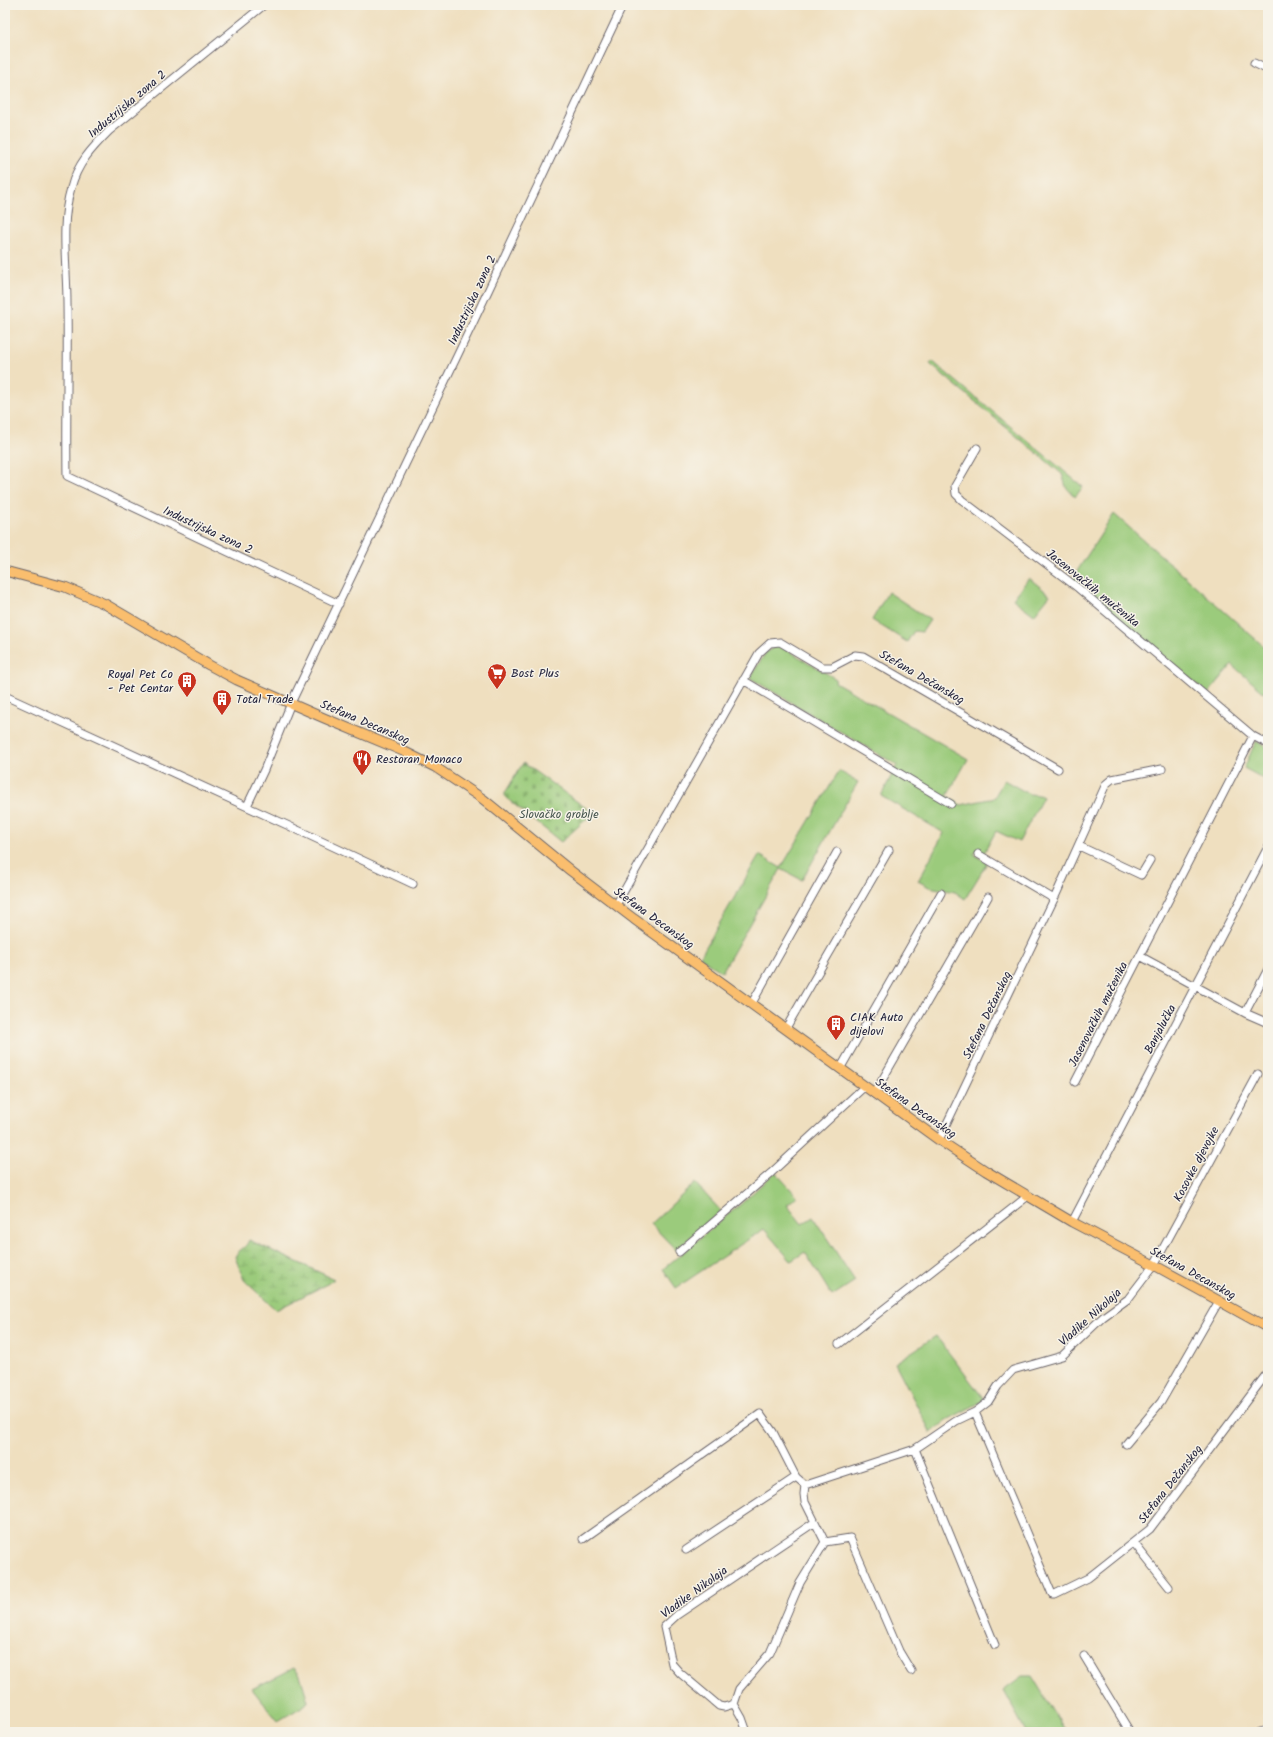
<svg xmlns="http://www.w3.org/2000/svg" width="1273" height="1737" font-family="Kalam,sans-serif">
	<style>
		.grass { fill: #9bcb7b; stroke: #5e765b }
		.wetland { fill: url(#wetland-marsh); stroke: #5e765b }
		.cemetery { fill: url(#cemetery-stones); stroke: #5e765b }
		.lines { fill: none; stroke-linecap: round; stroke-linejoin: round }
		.minor-casing { stroke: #6a6469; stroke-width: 9 }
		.major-casing { stroke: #6a6469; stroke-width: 11 }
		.minor { stroke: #fff; stroke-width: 7 }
		.major { stroke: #fabe6e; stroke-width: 9 }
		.labels { text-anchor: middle; stroke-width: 3; stroke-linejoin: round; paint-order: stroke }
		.street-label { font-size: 12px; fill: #22223b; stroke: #f7f3e8 }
		.poi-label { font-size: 12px; fill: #22223b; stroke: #f7f3e8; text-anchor: start }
		.park-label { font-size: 12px; fill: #46554e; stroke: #f7f3e8 }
	</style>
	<defs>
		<pattern id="wetland-marsh" width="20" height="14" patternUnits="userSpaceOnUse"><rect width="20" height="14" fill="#9bcb7b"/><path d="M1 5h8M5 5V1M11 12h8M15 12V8" fill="none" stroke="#85ae6b"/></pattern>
		<pattern id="cemetery-stones" width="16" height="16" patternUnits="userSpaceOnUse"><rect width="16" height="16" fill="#9bcb7b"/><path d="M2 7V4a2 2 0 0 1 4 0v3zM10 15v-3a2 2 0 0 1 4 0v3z" fill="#85ae6b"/></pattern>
	</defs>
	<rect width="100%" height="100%" fill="#f7f3e8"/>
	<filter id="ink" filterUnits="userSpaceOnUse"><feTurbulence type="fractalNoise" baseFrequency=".025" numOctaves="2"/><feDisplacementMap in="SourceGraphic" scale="8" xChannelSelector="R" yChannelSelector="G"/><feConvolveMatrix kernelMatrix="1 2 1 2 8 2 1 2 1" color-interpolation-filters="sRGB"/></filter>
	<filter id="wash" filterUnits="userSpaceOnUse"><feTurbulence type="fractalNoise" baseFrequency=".012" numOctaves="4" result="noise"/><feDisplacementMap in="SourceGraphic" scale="16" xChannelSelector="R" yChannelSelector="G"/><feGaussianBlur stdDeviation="0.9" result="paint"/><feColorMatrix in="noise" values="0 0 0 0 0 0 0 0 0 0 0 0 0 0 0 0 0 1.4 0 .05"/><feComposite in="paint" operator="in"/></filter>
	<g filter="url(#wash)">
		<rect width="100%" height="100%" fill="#efdfbf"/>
		<path class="grass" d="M932,361L1083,487L1075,497L1066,487L1062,474L930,364Z
			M1114,514L1268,650V696L1232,665L1208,694L1072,579Z
			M1029,578L1050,595L1034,615L1013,599Z
			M888,592L930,620L922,632L914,631L907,642L872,620Z
			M776,646L784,648L836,679L835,682L968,759L947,796L961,805L994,798L1004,780L1029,794L1039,795L1043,797L1019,842L996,831L984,853L978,849L974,854L987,863L965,899L955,892L929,887L918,881L944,833L881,796L897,765L750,678L766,652Z
			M1256,741L1268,748V781L1244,768Z
			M839,771L858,782L802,880L781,869L722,972L700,957L759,855L781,868Z
			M775,1172L797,1196L787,1205L802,1224L813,1217L855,1281L832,1296L805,1252L791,1261L764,1229L676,1288L663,1269L741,1204Z
			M695,1183L721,1211L676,1250L651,1224Z
			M936,1336L984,1399L981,1402L947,1420L931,1433L895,1363Z
			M294,1668L300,1675L308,1701L305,1705L278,1721L252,1689Z
			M1022,1676H1032L1066,1732H1026L1003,1690Z"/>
		<path class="wetland" d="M249,1240L334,1279L327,1284L276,1310L244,1280L235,1257C239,1248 246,1249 249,1240Z"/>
		<path class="cemetery" d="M523,763L593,813L561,842L505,797V793Z"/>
	</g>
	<g filter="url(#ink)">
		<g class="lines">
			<defs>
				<path id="minor" d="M264,5L109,131C92,148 77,164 71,188C60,224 67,265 67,303C68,361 66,418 67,476L339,604
					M1254,63L1268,70
					M977,448L955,486L956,494L962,500L1078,588L1253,736L1268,744
					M743,680L951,804
					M5,696L287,825L413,884
					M247,806L264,770L291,703L471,327L623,5
					M1079,846L1141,875L1150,860
					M978,854L1054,899
					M616,905L759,653L770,643L780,642L822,667H832L855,655L863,656L1058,769
					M1140,956L1245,1013L1268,1023
					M752,1003L837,852
					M1245,1013L1268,969
					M786,1028L889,850
					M840,1069L941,893
					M1075,1082L1253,736
					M874,1094L988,897
					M939,1140L1054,899L1106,784L1112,779L1162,769
					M1072,1222L1268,847
					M679,1252L771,1173L864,1087
					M839,1344L1028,1196
					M975,1412L1052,1594H1055L1088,1578L1150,1529L1268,1372
					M1126,1444L1161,1402L1219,1301
					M915,1449L995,1645
					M805,1485L804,1494L805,1502L825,1542
					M583,1539L760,1414L773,1432L796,1477L805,1485L915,1449L956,1421L975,1412L988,1402L998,1386L1013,1370L1062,1356L1103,1317L1128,1299L1154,1265L1258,1074
					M1134,1543L1169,1587
					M686,1550L796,1477
					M1084,1656L1130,1732
					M734,1704L724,1707L719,1706L680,1673L672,1664L664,1627L677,1615L815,1522
					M747,1732L742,1718L734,1704L739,1689L770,1653L800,1583L825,1542L850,1538L899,1651L911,1671
					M1260,1732L1268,1730"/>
				<path id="major" d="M5,571L65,587L105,604L209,665L237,680L324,718L403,751L435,767L483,799L571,871L634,919L939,1140L986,1171L1072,1222L1154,1265L1268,1328"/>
			</defs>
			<use href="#minor" class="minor-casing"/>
			<use href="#major" class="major-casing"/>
			<use href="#minor" class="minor"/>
			<use href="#major" class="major"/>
		</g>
	</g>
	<defs>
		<symbol id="supermarket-pin" viewBox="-11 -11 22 30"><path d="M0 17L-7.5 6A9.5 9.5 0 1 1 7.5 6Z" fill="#c8321e" stroke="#f7f3e8"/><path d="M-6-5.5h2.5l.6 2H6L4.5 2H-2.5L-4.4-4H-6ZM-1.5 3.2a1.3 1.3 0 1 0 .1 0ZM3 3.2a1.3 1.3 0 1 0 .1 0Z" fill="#fff"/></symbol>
		<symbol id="building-pin" viewBox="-11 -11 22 30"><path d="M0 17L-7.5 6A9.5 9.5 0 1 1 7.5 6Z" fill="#c8321e" stroke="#f7f3e8"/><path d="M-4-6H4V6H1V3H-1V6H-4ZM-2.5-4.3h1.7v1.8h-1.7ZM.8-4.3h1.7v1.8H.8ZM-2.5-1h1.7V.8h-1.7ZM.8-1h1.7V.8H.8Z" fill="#fff"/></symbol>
		<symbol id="restaurant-pin" viewBox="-11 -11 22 30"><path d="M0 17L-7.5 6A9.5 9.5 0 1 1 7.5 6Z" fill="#c8321e" stroke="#f7f3e8"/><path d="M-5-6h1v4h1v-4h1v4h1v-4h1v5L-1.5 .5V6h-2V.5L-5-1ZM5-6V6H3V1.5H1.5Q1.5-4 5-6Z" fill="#fff"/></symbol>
	</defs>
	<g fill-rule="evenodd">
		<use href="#supermarket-pin" x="486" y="662" width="22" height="30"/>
		<use href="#building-pin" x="176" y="670" width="22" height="30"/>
		<use href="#building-pin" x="211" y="688" width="22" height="30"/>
		<use href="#restaurant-pin" x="351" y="748" width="22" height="30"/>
		<use href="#building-pin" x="825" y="1013" width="22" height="30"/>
	</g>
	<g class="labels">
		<g class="street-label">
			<text transform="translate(127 104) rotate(-40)" y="4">Industrijska zona 2</text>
			<text transform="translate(472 300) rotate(-65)" y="4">Industrijska zona 2</text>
			<text transform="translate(208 530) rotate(25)" y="4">Industrijska zona 2</text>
			<text transform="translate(1093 588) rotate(39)" y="4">Jasenovačkih mučenika</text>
			<text transform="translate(922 677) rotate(30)" y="4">Stefana Dečanskog</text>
			<text transform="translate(365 722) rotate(23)" y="4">Stefana Decanskog</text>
			<text transform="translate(654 918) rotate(36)" y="4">Stefana Decanskog</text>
			<text transform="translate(1098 1014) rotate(-63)" y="4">Jasenovačkih mučenika</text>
			<text transform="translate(987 1015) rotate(-64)" y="4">Stefana Dečanskog</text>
			<text transform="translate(1160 1029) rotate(-62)" y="4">Banjalučka</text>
			<text transform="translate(916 1108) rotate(35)" y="4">Stefana Decanskog</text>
			<text transform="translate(1196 1164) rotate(-62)" y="4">Kosovke djevojke</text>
			<text transform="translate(1193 1273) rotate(29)" y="4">Stefana Decanskog</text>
			<text transform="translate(1090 1317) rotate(-42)" y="4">Vladike Nikolaja</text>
			<text transform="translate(1170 1484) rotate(-52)" y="4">Stefana Dečanskog</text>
			<text transform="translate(694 1592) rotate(-36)" y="4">Vladike Nikolaja</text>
		</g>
		<g class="poi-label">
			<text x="511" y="677">Bost Plus</text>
			<text x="173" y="678" text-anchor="end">Royal Pet Co<tspan x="173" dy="14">- Pet Centar</tspan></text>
			<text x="236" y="703">Total Trade</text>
			<text x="376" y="763">Restoran Monaco</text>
			<text x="850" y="1021">CIAK Auto<tspan x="850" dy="14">dijelovi</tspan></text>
		</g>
		<g class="park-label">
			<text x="559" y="818">Slovačko groblje</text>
		</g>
	</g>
	<rect width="1273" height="1737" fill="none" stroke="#f7f3e8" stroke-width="20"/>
</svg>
